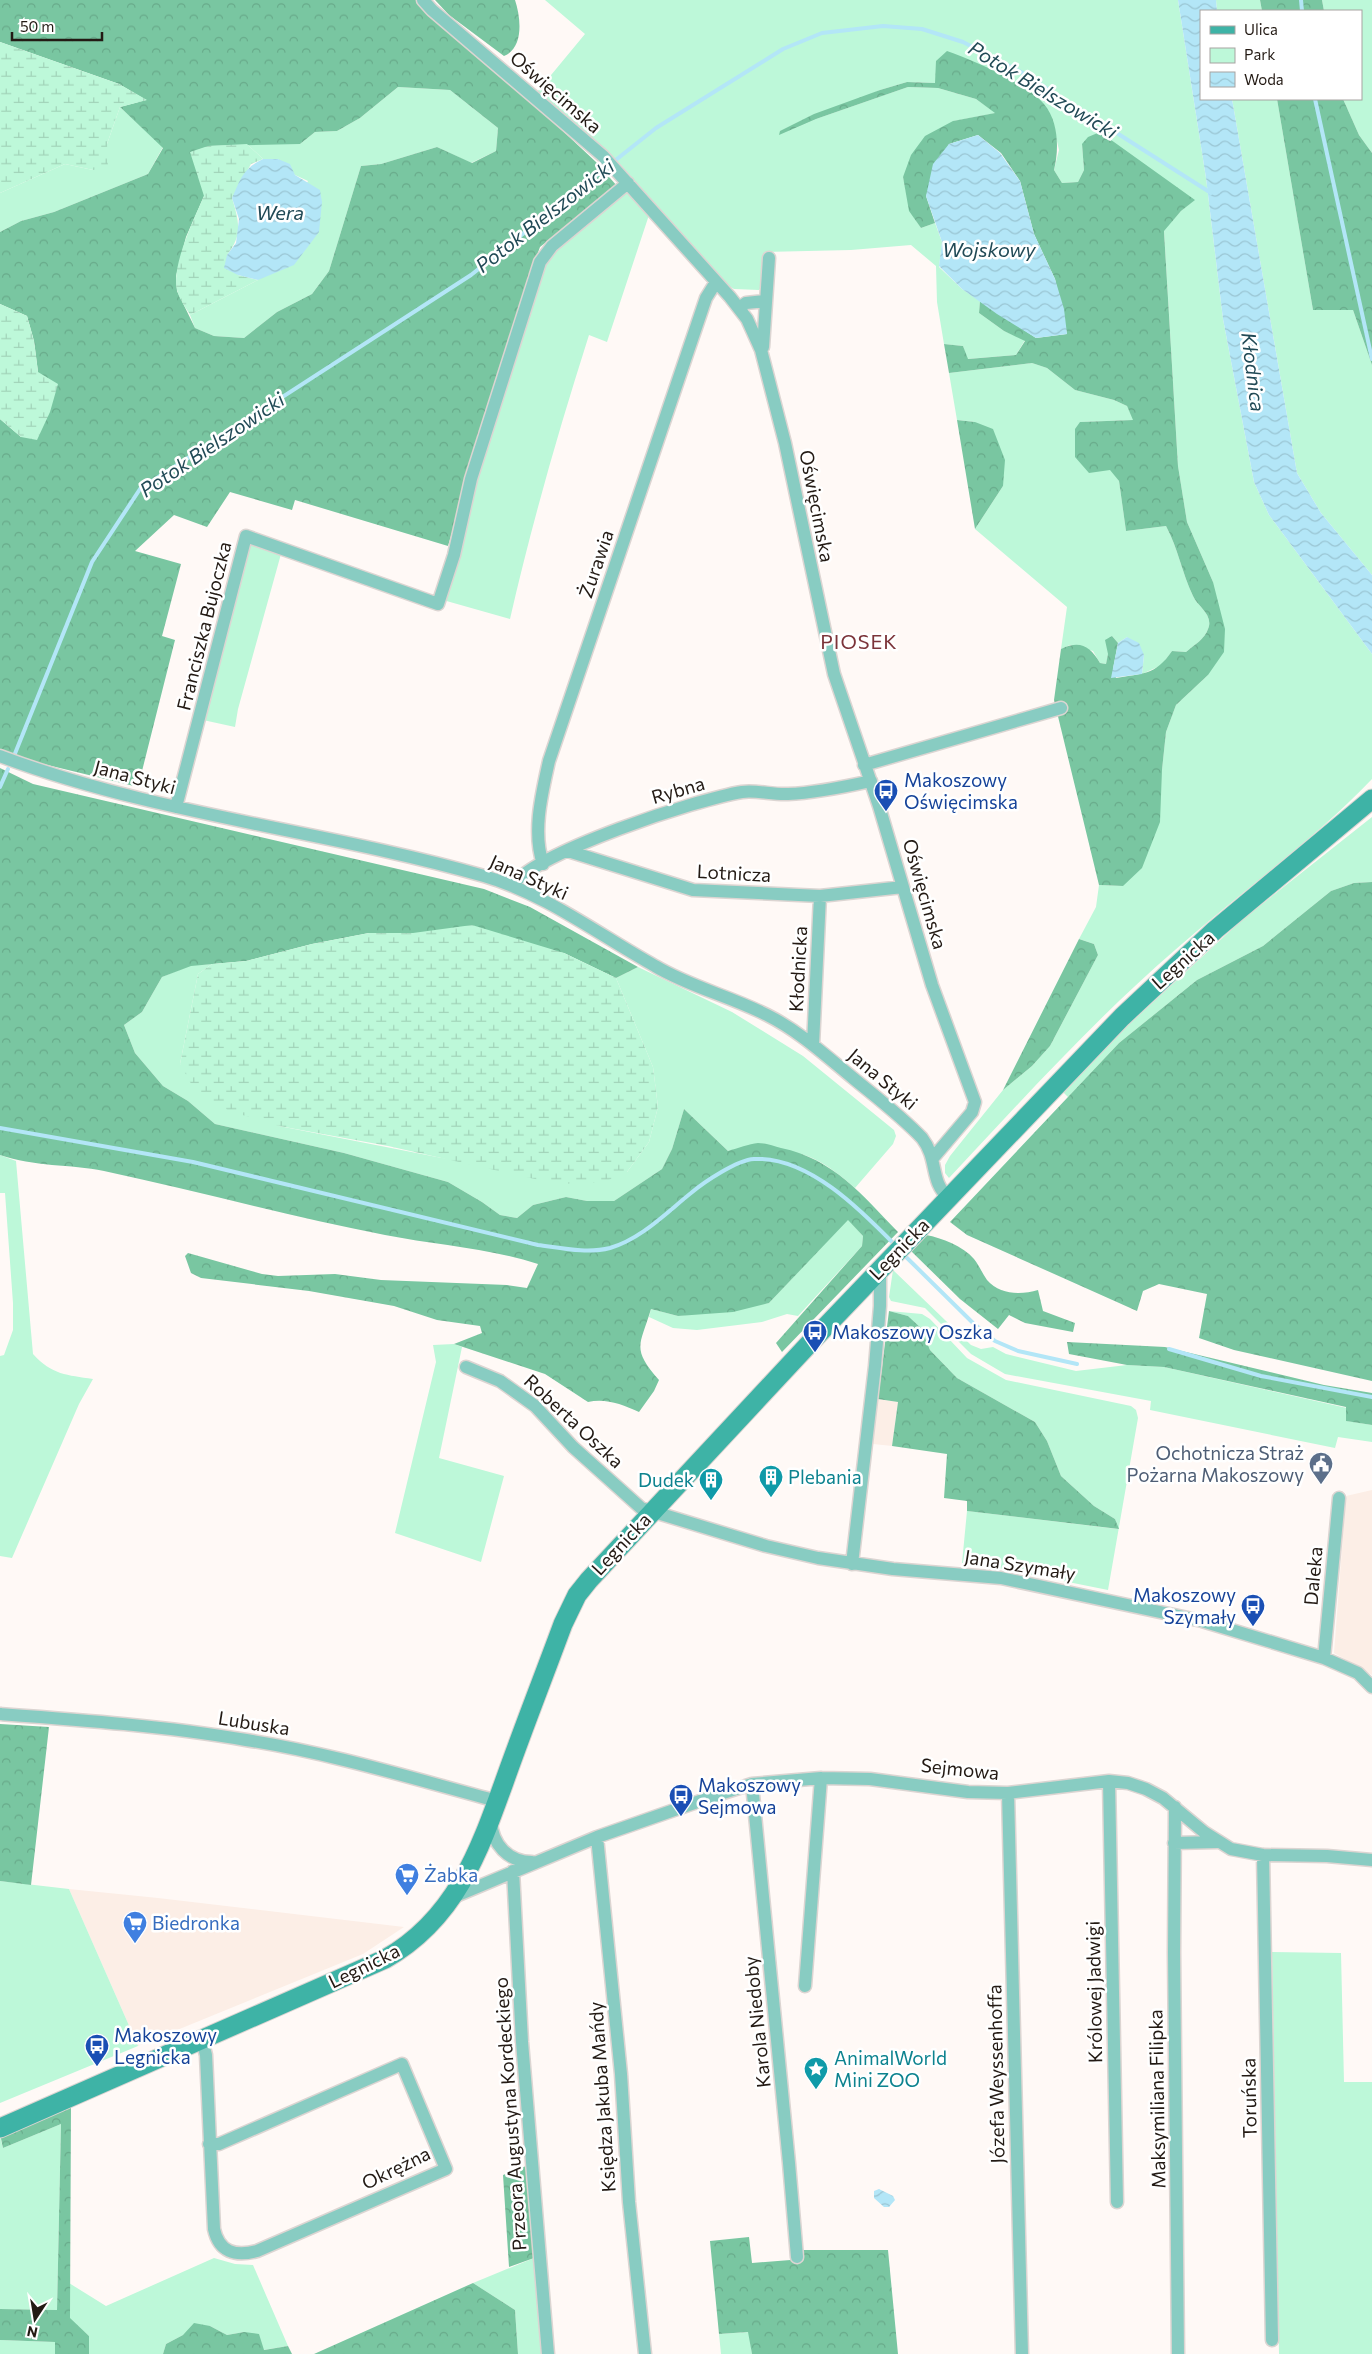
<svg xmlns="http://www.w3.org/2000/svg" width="1372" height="2354" font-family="Commissioner,sans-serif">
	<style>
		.built { fill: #fceee6 }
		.green { fill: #bdf8d9 }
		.forest { fill: url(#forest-crowns); fill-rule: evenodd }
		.wetland { fill: url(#wetland-marsh) }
		.water { fill: url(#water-waves) }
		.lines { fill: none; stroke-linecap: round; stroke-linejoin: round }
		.stream { stroke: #b3e6f7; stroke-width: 4 }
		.street-casing { stroke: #dcd5d2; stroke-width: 15 }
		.secondary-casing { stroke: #dcd5d2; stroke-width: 21 }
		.street { stroke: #88ccc2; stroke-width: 12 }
		.secondary { stroke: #3eb3a6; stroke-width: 19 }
		.labels { text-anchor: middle; stroke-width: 5; stroke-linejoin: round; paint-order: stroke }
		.street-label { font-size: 19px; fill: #231a14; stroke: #fff }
		.transit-label { font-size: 19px; fill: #164399; stroke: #fff; text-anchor: start }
		.service-label { font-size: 19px; fill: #4e5e75; stroke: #fff; text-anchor: end }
		.culture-label { font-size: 19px; fill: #0d838f; stroke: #fff; text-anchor: start }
		.shop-label { font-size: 19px; fill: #366cbe; stroke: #fff; text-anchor: start }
		.water-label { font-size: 20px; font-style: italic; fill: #214a56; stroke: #fff }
		.neighbourhood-label { font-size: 20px; letter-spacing: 1px; fill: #7c343a; stroke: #fff }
	</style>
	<defs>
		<pattern id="forest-crowns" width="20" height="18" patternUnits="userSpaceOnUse" patternTransform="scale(1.25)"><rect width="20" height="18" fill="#79c6a1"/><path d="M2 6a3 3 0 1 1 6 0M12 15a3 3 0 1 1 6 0" fill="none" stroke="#68aa8a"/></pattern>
		<pattern id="wetland-marsh" width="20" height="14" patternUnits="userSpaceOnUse" patternTransform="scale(1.25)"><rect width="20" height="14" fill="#bdf8d9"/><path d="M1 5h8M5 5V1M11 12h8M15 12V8" fill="none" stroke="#a2d4b9"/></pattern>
		<pattern id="water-waves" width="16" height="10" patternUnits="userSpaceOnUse" patternTransform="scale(1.25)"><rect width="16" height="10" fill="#b3e6f7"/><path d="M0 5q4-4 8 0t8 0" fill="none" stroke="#9ac5d3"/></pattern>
	</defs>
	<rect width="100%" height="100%" fill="#fff9f6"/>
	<path class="built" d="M878,1399L898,1402L892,1446L873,1444Z
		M1372,1490V1675L1334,1653L1346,1496Z
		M69,1889L158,1898L404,1927L363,1954L138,2046Z"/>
	<path class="green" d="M545,0H1178L1206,178L1223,319L1254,482L1269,515L1372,654V779C1312,842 1240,892 1175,950C1094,1020 1022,1100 949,1178L945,1173V1165L950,1156L1003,1090L1032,1066L1050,1046L1098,955L1094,944L1079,939L1096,907L1099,885L1123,886L1162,770L1166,732L1176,705L1208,675L1213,582L1187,522L1178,466L1164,230L1181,211L1194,200L1082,144L1084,170L1078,182L1062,183L1054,170L1059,150L1052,120L935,83L907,82L880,90L780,135L816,119L908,87L938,88L976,99L996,113L954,121L903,177L910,211L921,228L935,223L942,242L939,267L962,289L980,301L979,313L1004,331L1025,340L1016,355L967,359L963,346L944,344L937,302L936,266L911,245L851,250L764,252L761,287L759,290L734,289L727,285L620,164L537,92L585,34Z
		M1216,0H1260L1262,11H1217Z
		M1322,0H1372V153L1359,135L1343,99H1361V11H1324Z
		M398,87L450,90L498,128L496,151L471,163L437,147L381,164L361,166L329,271L312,294L277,312L244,338L214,336L195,328L190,315L258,280L308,181L295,175L278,159H263L247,144H300L315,132L337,131L360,118Z
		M1232,99H1277L1313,310H1353L1372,365V575L1321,513L1297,473Z
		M120,107L163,147L148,174L54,212L21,221L0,232V193L65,164L93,170L107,144Z
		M625,192H628L649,215L607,342L589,335C559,429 532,523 510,619L443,600L495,417L548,255Z
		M1032,363L1047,368L1075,390L1114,400L1127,406L1134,420L1080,422L1119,481L1126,531L1166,526C1178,548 1182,573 1193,596C1198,607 1214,615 1208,629C1205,639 1194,645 1186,652L1172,651L1162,665L1142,674L1144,655L1127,637L1118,643L1112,636L1106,664L1100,663L1093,651L1070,645L1061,649L1067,607L975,529L1003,486L975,422L957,420L949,373Z
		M255,544L281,554L238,709L235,727L203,720L247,547Z
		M1372,817V882L1354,883L1331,891L1263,946L1197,980L1119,1043L1068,1097L1062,1091L1113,1039L1242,920Z
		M212,964L198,974L180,1064L279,1126L442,1158L627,1172L649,1142L658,1107L653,1067L616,978L638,967L732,1012L803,1056L894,1130L896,1136L893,1144L855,1188C810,1148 794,1150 737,1149L728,1151L684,1109L672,1149L662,1169L614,1201H587L566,1197L533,1205L517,1218L500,1215L482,1202L448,1182L344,1153L215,1124L188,1101L163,1086L135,1053L124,1025L142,1012L162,977L191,965Z
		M0,1155L16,1161L33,1354C52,1375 67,1375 93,1379L79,1404L12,1558L0,1556V1356L4,1355L13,1330V1303L5,1193H0Z
		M848,1219L863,1236L862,1246L798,1316L787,1314L762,1322L697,1330L673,1328L649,1317L651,1309L678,1316L769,1303Z
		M893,1270L971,1345L981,1349L993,1347L1006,1354L1076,1371L1127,1365L1164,1367L1347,1408V1421L1372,1425V1442L1338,1437L1335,1448L1150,1410L1151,1401L1005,1374L971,1354L925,1308L891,1301L889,1297Z
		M889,1311L922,1314L930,1319L967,1358L1006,1380L1131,1406L1136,1410L1138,1418L1108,1590L978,1564L962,1563L967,1511L1118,1529L1115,1519L1094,1506L1061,1476L1047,1441L1035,1422L957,1378L930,1350L921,1328L908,1316Z
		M454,1344L462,1347L439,1458L504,1476L481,1562L395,1533L436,1362L433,1345Z
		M0,1881L69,1889L138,2046L0,2103Z
		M1272,1952L1341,1953L1344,2082H1372V2354H1279Z
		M61,2124L57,2310L0,2309V2136L3,2148Z
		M214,2258L235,2264L253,2265L288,2346L263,2350L244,2332L227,2335L210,2326L183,2335L166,2344L163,2354H89V2336L70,2319L69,2283L106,2306Z
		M534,2258L541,2354H518L515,2310L473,2283Z
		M749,2332L752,2354H721L719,2334Z
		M0,2340L55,2342V2354H0Z"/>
	<path class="forest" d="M0,0H416L458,33L596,162L617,186L540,247L523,294L448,546L295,500L292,510L230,492L207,527L174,515L135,551L181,564L162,636L175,640L138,787L31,761L0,749V419L21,437L38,372L34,341L27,316L0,304V232L21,221L54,212L148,174L163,148L120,107L146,100L119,84L0,42ZM398,87L450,90L498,128L496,151L472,163L437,147L381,164L361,166L329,271L312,294L277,312L244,338L214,336L195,328L177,291L176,276L186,237L204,196L208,146L300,144L315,132L337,131L360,118Z
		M435,0H515C521,18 524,48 504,56L449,15Z
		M1260,0H1322L1324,11H1262Z
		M947,51C975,61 1025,82 1044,104C1059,122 1059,150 1054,170L1062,183L1078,182L1084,170L1082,144L1088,137L1100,132L1195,200L1181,211L1164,231L1178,466L1187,522L1213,582L1225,629L1224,652L1208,675L1176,705L1166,732L1162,770L1160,822L1142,868L1123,886L1099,885L1054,700L1061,649C1080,640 1090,646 1100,663L1106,664L1108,654L1105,640L1112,636L1118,643L1113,669L1116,678C1143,673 1155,676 1172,651L1186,652C1194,645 1205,639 1208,629C1214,615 1198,607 1193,596C1182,573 1178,548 1166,526L1126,531L1119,481L1110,470L1089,473L1075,457V429L1080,422L1133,420L1127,406L1114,400L1075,390L1047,368L1032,363L949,373L944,344L963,346L968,359L1016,355L1025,341L1004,331L979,313L980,301L1036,338L1067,334L1055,279L1034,234L1020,181L1001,153L978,135L949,144L926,196L935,223L921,228L909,211L903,177L911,155L925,136L953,121L995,113L976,99L938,88L908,87L816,119L779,135L780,131L814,114L880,90L907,82L935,83L936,61Z
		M1277,99H1343L1359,135L1372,153V365L1353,310H1313Z
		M957,420L975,422L993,429L1005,460L1003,486L975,529Z
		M0,768L33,784L484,889L530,907L638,967L616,978L564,953L413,933H369L312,944L246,961L191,966L162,977L142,1012L124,1025L135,1053L163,1086L188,1101L215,1124L344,1153L448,1182L482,1202L500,1215L517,1218L533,1205L566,1197L587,1201H614L662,1169L672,1149L684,1109L728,1151C738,1148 749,1144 758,1143C765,1143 774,1146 781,1148C834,1159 862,1195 898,1232L782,1352L776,1343L862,1246L863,1236L848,1220L769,1303L733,1312L678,1316L651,1309C640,1346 631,1348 659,1380L654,1391L639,1412C622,1404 605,1398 588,1402L545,1374L454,1344L482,1333L480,1326L437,1320L394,1306L309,1291L201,1278L191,1273L185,1256L188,1253L262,1274L278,1276L335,1274L381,1280L507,1285L527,1288L538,1264C488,1248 436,1245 385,1235C291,1217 198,1191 104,1171C70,1164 34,1167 0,1155Z
		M1372,882V1381L1234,1350L1199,1338L1207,1294L1159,1284L1143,1291L1137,1311L967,1235L950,1222L1119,1043L1197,980L1263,946L1331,891L1354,883Z
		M1079,939L1094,944L1098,955L1050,1046L1032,1066L1003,1090Z
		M926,1235C942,1238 963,1246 974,1259C979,1265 982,1273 987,1280C1000,1295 1021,1295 1038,1290L1043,1311L1075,1323L1073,1332L1025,1323L1009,1315L998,1329L960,1299L910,1250Z
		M889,1311L908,1316L921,1328L930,1350L957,1378L1035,1422L1047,1441L1061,1476L1094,1506L1115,1519L1119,1529L967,1511V1501L944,1498L947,1454L892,1446L898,1402L878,1399Z
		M1067,1342L1165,1347L1324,1385L1372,1393V1425L1346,1421V1407L1164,1367L1127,1365L1069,1354Z
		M0,1724L49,1727L31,1885L0,1881Z
		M71,2103L70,2318L89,2336V2354H55V2342L0,2340V2309L57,2310L61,2124L3,2148L0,2134Z
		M526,2166L534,2258L509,2267L503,2175Z
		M749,2237L752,2263L803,2259L802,2250H888L898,2354H752L748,2332L719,2334L710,2241Z
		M473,2283L515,2310L518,2354H314Z
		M194,2323L210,2326L227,2335L244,2332L259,2334L264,2350L288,2346L292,2354H163L166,2344L183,2335Z"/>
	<path class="wetland" d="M0,42L119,84L147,100L120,107L107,144L108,167L93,170L65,164L0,193Z
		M247,144L263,159L251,164L232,198C239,221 243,235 227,255L238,275L258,280L190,315C186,308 179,299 177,290C171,266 194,219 204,196L190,152L208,146Z
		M0,304L27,316L34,341L38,372L58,384L50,412L37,440L21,437L0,419Z
		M472,925L564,953L616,978L653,1067L658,1107L649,1142L627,1172L604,1182L557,1184L388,1146L279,1126L229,1111L194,1089L180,1064L198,974L212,964L246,961L312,944L369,933H413Z"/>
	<path class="water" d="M1178,0H1216L1217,11H1201V99H1232L1297,473L1321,513L1372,575V654L1269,515L1254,482L1223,319L1206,178Z
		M978,135L1000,153L1020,181L1034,234L1055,279L1064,309L1067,334L1036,338L997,314L962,289L939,266L942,242L926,196L933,164L949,144Z
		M263,159H278L290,164L295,175L320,190L322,202L319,232L294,265L258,280L238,275L224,268L227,255L236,243L239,219L232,198C240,180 243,168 263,159Z
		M1127,637L1139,643L1144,655L1142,674L1111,678L1118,643Z
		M879,2189L893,2196L895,2200L889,2207H884L874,2198V2191Z"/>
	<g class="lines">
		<path class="stream" d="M1301,0L1302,11
			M1315,99L1372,359
			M14,756L92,562L140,489L471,275L656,128L783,49L822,33L883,26L922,29L963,42L1021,72L1211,193
			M0,787L8,769
			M0,1128L193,1162L538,1245C561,1248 587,1254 610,1248C641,1239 666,1213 691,1193C704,1182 737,1160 754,1159C808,1156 861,1210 896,1246
			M902,1253L973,1323L995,1341L1018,1351L1077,1364
			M1169,1349L1261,1376L1372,1397"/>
		<defs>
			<path id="street" d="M423,0L432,10L603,156L730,297L747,319L761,350L785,443L834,674L879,806L932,985L975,1102L972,1112L933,1158
				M739,308L746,303L765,301
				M763,347L769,258
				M0,756C156,815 324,830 484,876C546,894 599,935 655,966C690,987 730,996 767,1015C799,1031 825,1055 853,1078C876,1097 901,1116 922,1138C939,1160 929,1181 949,1198
				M864,765L1061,708
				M176,807L246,536L438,604L454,555L471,479L540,262L552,246L628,183
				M568,851L693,890L820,896L903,887
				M543,864C532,832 542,793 549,761L706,298L716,282
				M512,886C535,852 698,799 742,792C757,790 773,795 788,794C816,793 844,787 871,781
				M813,1045L820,896
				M466,1367L500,1381L535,1406L573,1447L641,1508L766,1546L818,1558L893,1569L1001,1578L1202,1621L1324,1658L1358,1673L1372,1687
				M852,1564L875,1366L880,1306V1269
				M1324,1658L1339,1498
				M0,1714C82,1720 165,1726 246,1740C331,1753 414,1779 497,1801
				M1109,1781L1117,2202
				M752,1784L789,2163L797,2257
				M1008,1793L1022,2354
				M1175,1807L1174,1952L1178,2354
				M491,1821C492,1844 508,1862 532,1862
				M597,1837L621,2074L629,2202L645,2354
				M1174,1843L1217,1842
				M1263,1855L1272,2340
				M513,1871L522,2042L548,2354
				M451,1898L597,1837L723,1793L752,1784L821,1778L870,1779L968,1792L1008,1793L1109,1781L1128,1783L1146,1789L1163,1798L1204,1832L1231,1849L1263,1855L1327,1856L1372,1860
				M805,1986L821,1778
				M202,2040L206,2055L214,2229C219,2252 235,2257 257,2251L446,2169L402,2064L219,2144H209"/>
			<path id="secondary" d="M0,2128L385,1959C461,1916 483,1840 511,1763C528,1716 546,1670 563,1624L577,1595L589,1580L808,1345L1122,1017L1215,930L1372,799"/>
		</defs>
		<use href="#street" class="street-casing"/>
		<use href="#secondary" class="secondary-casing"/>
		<use href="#street" class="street"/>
		<use href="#secondary" class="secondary"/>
	</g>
	<defs>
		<symbol id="bus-pin" viewBox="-11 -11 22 30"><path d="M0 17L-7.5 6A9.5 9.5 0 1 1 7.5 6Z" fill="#1a4fb4" stroke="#fff"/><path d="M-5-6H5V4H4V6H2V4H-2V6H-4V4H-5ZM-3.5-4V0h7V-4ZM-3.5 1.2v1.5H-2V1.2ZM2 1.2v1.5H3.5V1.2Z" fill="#fff"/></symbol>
		<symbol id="civic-pin" viewBox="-11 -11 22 30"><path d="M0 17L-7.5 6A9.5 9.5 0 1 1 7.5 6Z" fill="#5c6f8a" stroke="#fff"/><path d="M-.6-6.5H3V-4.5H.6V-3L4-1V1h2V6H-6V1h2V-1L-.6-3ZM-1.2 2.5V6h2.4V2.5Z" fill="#fff"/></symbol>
		<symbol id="building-pin" viewBox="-11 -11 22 30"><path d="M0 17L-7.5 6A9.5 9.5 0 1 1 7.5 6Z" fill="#0f9aa8" stroke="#fff"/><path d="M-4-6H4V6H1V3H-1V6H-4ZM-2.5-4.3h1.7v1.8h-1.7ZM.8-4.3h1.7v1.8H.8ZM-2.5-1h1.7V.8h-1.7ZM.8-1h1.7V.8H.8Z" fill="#fff"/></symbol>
		<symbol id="supermarket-pin" viewBox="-11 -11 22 30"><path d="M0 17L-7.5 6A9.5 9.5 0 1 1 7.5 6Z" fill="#3f7fe0" stroke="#fff"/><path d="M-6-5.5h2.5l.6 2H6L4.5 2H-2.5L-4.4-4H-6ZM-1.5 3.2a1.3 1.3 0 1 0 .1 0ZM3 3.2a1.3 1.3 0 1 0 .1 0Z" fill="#fff"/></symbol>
		<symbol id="sight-pin" viewBox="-11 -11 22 30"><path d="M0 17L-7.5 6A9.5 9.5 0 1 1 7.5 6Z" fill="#0f9aa8" stroke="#fff"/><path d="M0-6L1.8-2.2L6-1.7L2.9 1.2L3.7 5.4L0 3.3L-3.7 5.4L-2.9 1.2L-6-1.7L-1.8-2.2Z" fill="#fff"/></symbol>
	</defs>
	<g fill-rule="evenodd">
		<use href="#bus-pin" x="872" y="777" width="28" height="38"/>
		<use href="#bus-pin" x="801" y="1318" width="28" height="38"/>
		<use href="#civic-pin" x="1307" y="1450" width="28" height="38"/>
		<use href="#building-pin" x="757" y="1463" width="28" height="38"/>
		<use href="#building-pin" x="697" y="1466" width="28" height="38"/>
		<use href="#bus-pin" x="1239" y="1592" width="28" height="38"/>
		<use href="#bus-pin" x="667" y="1782" width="28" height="38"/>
		<use href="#supermarket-pin" x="393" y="1861" width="28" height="38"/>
		<use href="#supermarket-pin" x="121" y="1909" width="28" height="38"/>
		<use href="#bus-pin" x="83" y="2032" width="28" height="38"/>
		<use href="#sight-pin" x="802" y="2055" width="28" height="38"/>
	</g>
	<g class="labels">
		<g class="street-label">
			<text transform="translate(556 92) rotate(41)" y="7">Oświęcimska</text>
			<text transform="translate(817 506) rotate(79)" y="7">Oświęcimska</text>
			<text transform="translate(596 564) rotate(-71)" y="7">Żurawia</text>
			<text transform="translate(204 626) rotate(-76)" y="7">Franciszka Bujoczka</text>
			<text transform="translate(135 777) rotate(15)" y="7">Jana Styki</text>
			<text transform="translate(678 790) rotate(-16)" y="7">Rybna</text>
			<text transform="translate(734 873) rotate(3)" y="7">Lotnicza</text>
			<text transform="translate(529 877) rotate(24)" y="7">Jana Styki</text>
			<text transform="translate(925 894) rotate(74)" y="7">Oświęcimska</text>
			<text transform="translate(1183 960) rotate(-42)" y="7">Legnicka</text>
			<text transform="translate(798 969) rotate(-87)" y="7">Kłodnicka</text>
			<text transform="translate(883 1079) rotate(40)" y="7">Jana Styki</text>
			<text transform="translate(899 1249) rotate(-46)" y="7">Legnicka</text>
			<text transform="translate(574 1421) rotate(43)" y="7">Roberta Oszka</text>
			<text transform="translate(621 1544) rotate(-47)" y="7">Legnicka</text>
			<text transform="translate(1020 1565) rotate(9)" y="7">Jana Szymały</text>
			<text transform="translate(1313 1576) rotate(-85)" y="7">Daleka</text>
			<text transform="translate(254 1723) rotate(9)" y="7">Lubuska</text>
			<text transform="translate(960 1769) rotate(6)" y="7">Sejmowa</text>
			<text transform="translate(364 1966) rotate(-26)" y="7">Legnicka</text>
			<text transform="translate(1094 1992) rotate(-91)" y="7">Królowej Jadwigi</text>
			<text transform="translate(757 2022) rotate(-96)" y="7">Karola Niedoby</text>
			<text transform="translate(996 2074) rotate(-91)" y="7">Józefa Weyssenhoffa</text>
			<text transform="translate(602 2097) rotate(-94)" y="7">Księdza Jakuba Mańdy</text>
			<text transform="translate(1249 2098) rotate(-91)" y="7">Toruńska</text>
			<text transform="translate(1157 2099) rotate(-91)" y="7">Maksymiliana Filipka</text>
			<text transform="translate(510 2114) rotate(-94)" y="7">Przeora Augustyna Kordeckiego</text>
			<text transform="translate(396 2168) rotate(-26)" y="7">Okrężna</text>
		</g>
		<g class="transit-label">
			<text x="904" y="787">Makoszowy<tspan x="904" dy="22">Oświęcimska</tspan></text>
			<text x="832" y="1339">Makoszowy Oszka</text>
			<text x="1236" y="1602" text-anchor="end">Makoszowy<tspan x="1236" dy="22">Szymały</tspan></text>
			<text x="698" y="1792">Makoszowy<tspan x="698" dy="22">Sejmowa</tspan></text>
			<text x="114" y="2042">Makoszowy<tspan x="114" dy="22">Legnicka</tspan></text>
		</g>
		<g class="service-label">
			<text x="1304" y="1460">Ochotnicza Straż<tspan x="1304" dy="22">Pożarna Makoszowy</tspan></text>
		</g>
		<g class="culture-label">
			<text x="788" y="1484">Plebania</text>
			<text x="694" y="1487" text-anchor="end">Dudek</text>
			<text x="834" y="2065">AnimalWorld<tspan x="834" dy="22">Mini ZOO</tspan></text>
		</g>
		<g class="shop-label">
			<text x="424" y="1882">Żabka</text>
			<text x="152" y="1930">Biedronka</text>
		</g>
		<g class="water-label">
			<text transform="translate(1043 90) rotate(31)" y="7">Potok Bielszowicki</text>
			<text x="280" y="220">Wera</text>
			<text transform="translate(545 216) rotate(-38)" y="7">Potok Bielszowicki</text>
			<text x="989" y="257">Wojskowy</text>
			<text transform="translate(1253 372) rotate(83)" y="7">Kłodnica</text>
			<text transform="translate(212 445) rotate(-34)" y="7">Potok Bielszowicki</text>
		</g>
		<g class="neighbourhood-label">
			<text x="859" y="649">PIOSEK</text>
		</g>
	</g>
	<rect x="1200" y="10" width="162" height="90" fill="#ffffff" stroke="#a7a3a1"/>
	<rect x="1210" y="26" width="25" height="8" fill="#3eb3a6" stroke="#a7a3a1"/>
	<text x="1244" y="35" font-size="15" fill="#231a14">Ulica</text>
	<rect x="1210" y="48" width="25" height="15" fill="#bdf8d9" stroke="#a7a3a1"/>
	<text x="1244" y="60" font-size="15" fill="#231a14">Park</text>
	<rect x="1210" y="72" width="25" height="15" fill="url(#water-waves)" stroke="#a7a3a1"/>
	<text x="1244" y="85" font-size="15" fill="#231a14">Woda</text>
	<g transform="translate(35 2319) rotate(192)" stroke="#ffffff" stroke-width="4" paint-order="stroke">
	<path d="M0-4L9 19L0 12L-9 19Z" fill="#231a14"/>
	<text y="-8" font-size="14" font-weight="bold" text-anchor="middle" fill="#231a14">N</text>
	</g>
	<path d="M12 32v8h90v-8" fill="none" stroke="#231a14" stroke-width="2.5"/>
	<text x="20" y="32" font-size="15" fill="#231a14" stroke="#ffffff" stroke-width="4" paint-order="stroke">50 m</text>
</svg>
